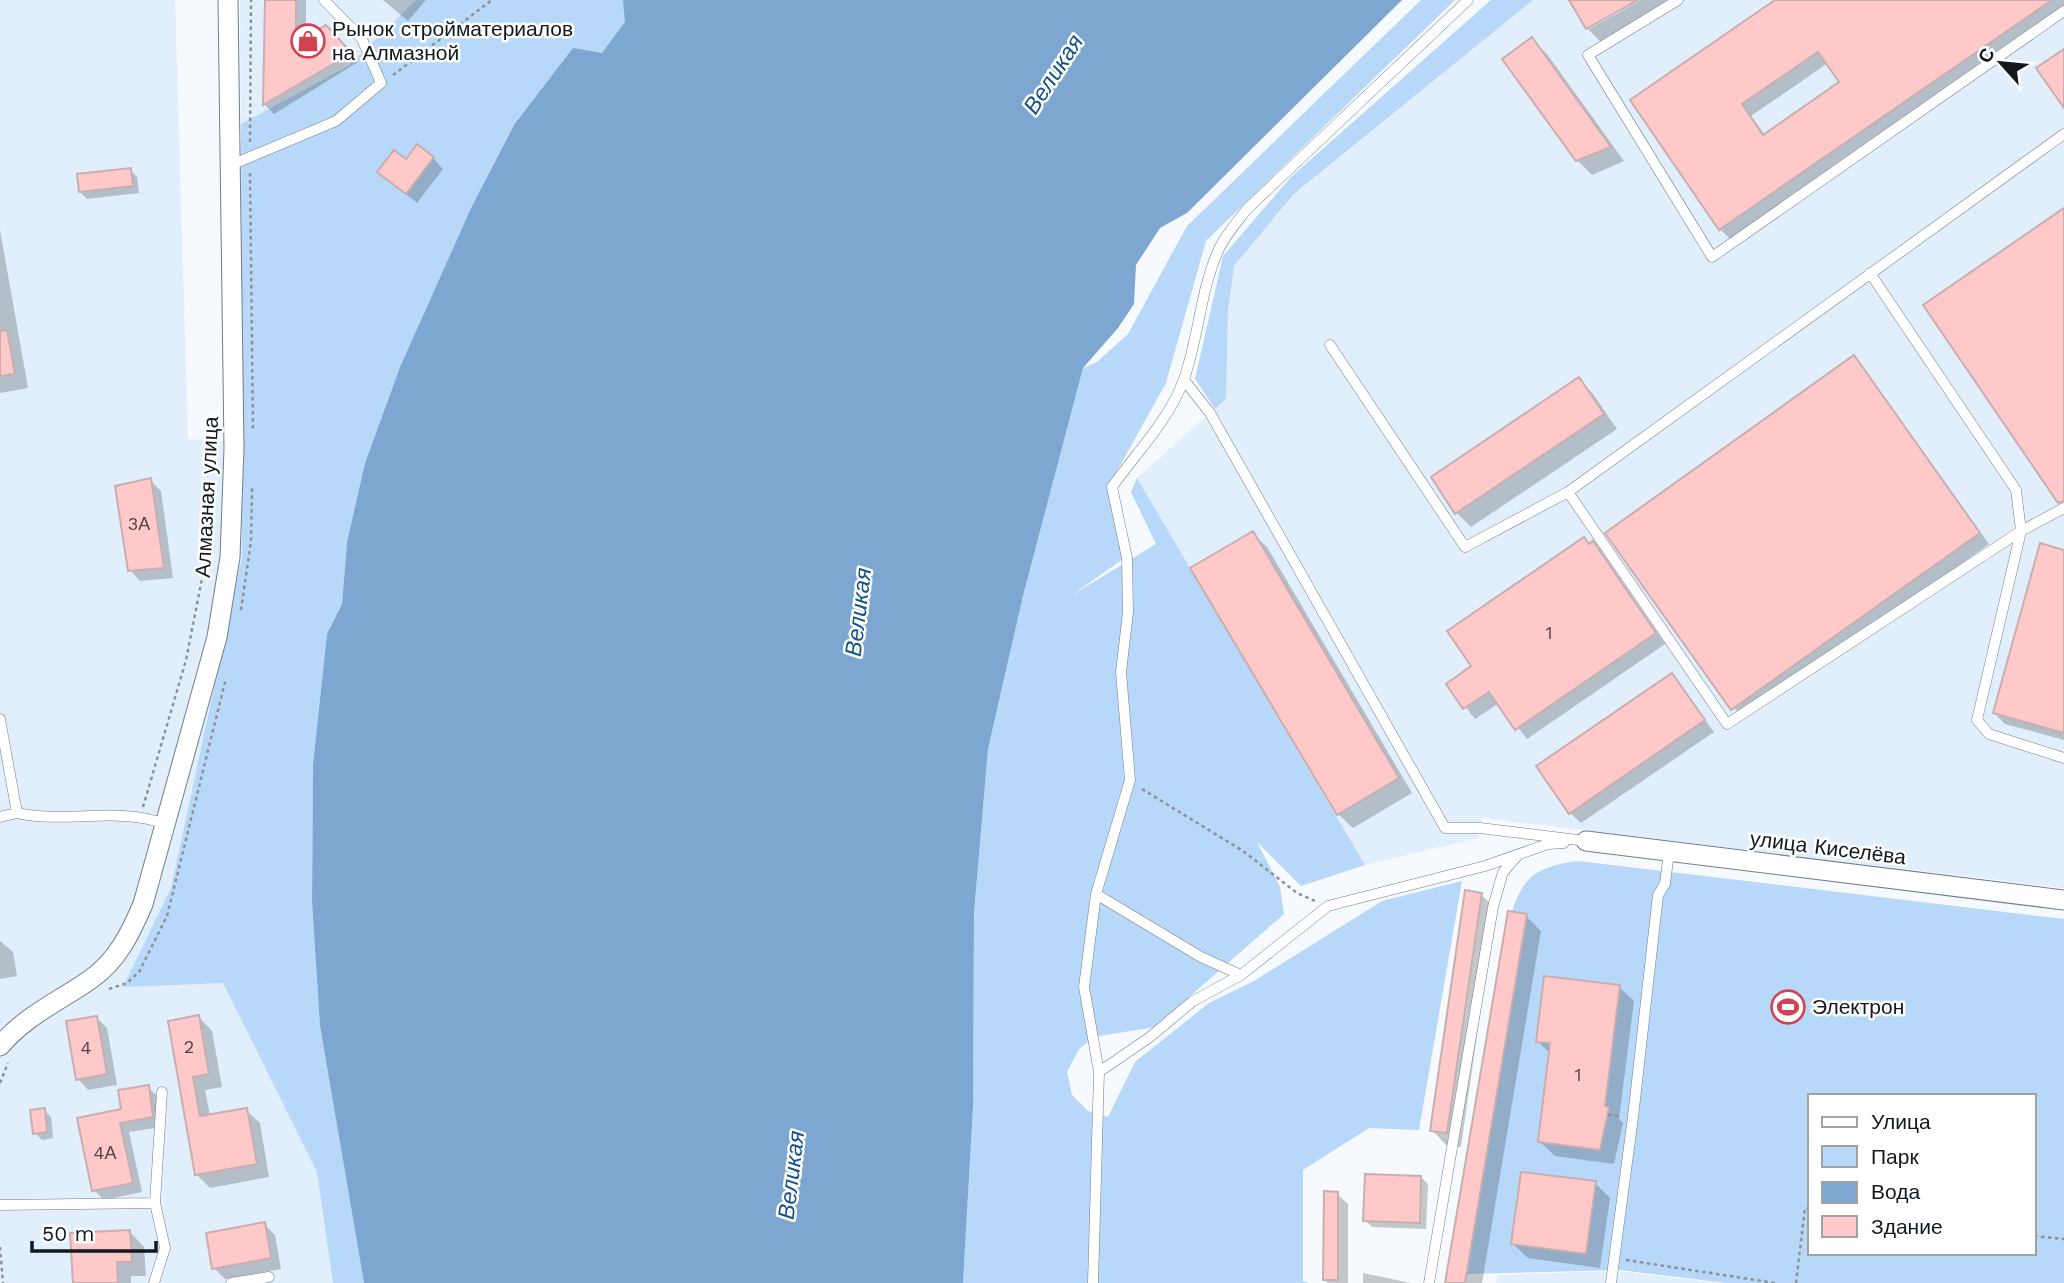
<svg xmlns="http://www.w3.org/2000/svg" width="2064" height="1283" font-family="'Work Sans',sans-serif">
	<style>
		.built { fill: #e1eefc }
		.green { fill: #b8d8f9; fill-rule: evenodd }
		.water { fill: #7da7d1 }
		.shadow { fill: #0003; fill-rule: evenodd }
		.building { fill: #ffc9ca; stroke: #c8afaf; stroke-width: 2; fill-rule: evenodd }
		.lines { fill: none; stroke-linecap: round; stroke-linejoin: round }
		.service-casing { stroke: #707e8d; stroke-width: 11 }
		.minor-casing { stroke: #707e8d; stroke-width: 21 }
		.path { stroke: #8d9297; stroke-width: 2.5; stroke-dasharray: 3.5 3.5; stroke-linecap: butt }
		.service { stroke: #fff; stroke-width: 10 }
		.minor { stroke: #fff; stroke-width: 19 }
		.labels { text-anchor: middle; stroke-width: 5; stroke-linejoin: round; paint-order: stroke }
		.number-label { font-size: 18px; fill: #4d4449 }
		.poi-label { font-size: 21px; fill: #12181e; stroke: #fff; text-anchor: start }
		.street-label { font-size: 21px; fill: #12181e; stroke: #fff }
		.water-label { font-size: 23px; font-style: italic; fill: #145287; stroke: #fff }
	</style>
	<rect width="100%" height="100%" fill="#f6f9fd"/>
	<path class="built" d="M0,0H175L188,439L242,443V557L171,888L124,986L223,982L317,1172L333,1283H0Z
		M240,0H416L348,66L241,124Z
		M1533,0H2064V888L1482,818L1478,838L1365,865L1137,478L1226,399L1228,311L1234,266L1294,195Z
		M1616,1271L1719,1283H1496L1498,1275Z"/>
	<path class="green" d="M416,0H623L626,22L602,53L514,125L471,208L400,367L365,463L347,542L342,604L327,634L313,764L312,902L320,1026L364,1283H333L317,1172L223,983L123,987L171,888L242,557L241,124L348,66Z
		M1421,0H1455L1206,241L1166,383L1108,487L1123,559L1072,595L1156,544L1131,492L1137,478L1365,865L1301,886L1257,842L1280,887L1284,914L1155,1027L1094,1037L1079,1049L1067,1072L1072,1095L1088,1111L1108,1117L1135,1062L1209,1003L1254,981L1382,901L1462,881L1419,1130L1369,1128L1303,1170V1281L1309,1283H963L973,1107L974,913L988,749L1023,596L1083,368L1097,362L1128,334L1187,226Z
		M1491,0H1533L1294,194L1234,266L1228,311L1226,399L1215,409L1195,379L1223,256L1291,177Z
		M1578,861L2064,919V1283H1726L1620,1270L1467,1274L1527,915L1512,912C1523,875 1540,866 1578,861ZM1810,1096H2034V1253H1810Z"/>
	<path class="water" d="M623,0H1402L1187,213L1160,228L1136,265L1134,304L1118,328L1083,368L1023,596L988,749L974,913L973,1107L963,1283H364L320,1026L312,902L313,764L327,634L342,604L347,542L365,463L400,367L471,208L514,125L573,48L602,53L625,22Z"/>
	<path class="shadow" d="M266,0H306V39L336,38L358,62L274,114L264,104Z
		M383,0H426L408,21Z
		M1571,0H1634L1589,25V29L1641,0H1678L1602,43L1587,28Z
		M1778,0H2064V10L1731,240L1720,229L1632,100ZM1828,63L1842,82L1765,135L1751,116Z
		M1532,40L1547,54L1624,161L1592,175L1577,160Z
		M433,158L443,169L417,203L379,172L406,161Z
		M130,170L137,177L139,193L87,199L80,192Z
		M0,230L28,388L0,393Z
		M1854,357L1989,544L1743,719L1669,623L1607,533Z
		M1579,379L1593,394L1617,429L1471,527L1457,513Z
		M150,480L161,491L173,578L140,581L130,570Z
		M1252,533L1267,547L1412,793L1353,828L1338,814Z
		M1592,543L1603,554L1665,644L1527,739L1499,703L1475,719L1448,684L1474,667Z
		M2064,552V740L2005,724L1994,713Z
		M1672,675L1714,732L1581,823L1570,813Z
		M1481,894L1495,909L1461,1147L1446,1145L1432,1130Z
		M1526,916L1541,931L1482,1283H1447Z
		M0,941L13,952L17,976L0,979Z
		M1619,987L1634,1001L1619,1119L1623,1123L1614,1164L1555,1156L1540,1142L1551,1054L1537,1041Z
		M96,1017L107,1028L117,1085L88,1090L78,1079Z
		M199,1017L212,1031L222,1087L205,1090L210,1116L246,1110L260,1123L269,1177L210,1188L196,1174L170,1022Z
		M148,1087L158,1097L162,1127L129,1132L142,1192L104,1200L94,1190L123,1110Z
		M44,1110L51,1117L53,1138L42,1140L35,1133Z
		M1421,1177L1428,1184L1426,1229L1372,1227L1365,1220Z
		M1595,1183L1610,1198L1600,1268L1528,1258L1513,1244Z
		M1337,1194L1348,1204V1283H1328L1324,1279Z
		M264,1224L275,1235L281,1269L225,1279L214,1268Z
		M130,1232L144,1247L146,1276H131V1283H74Z
		M1363,1273L1411,1283H1363Z"/>
	<path class="building" d="M265,0H296V42L326,25L350,51L340,60L263,105Z
		M1569,0H1638L1586,29Z
		M1775,0H2052L1719,230L1630,100ZM1818,52L1839,82L1763,135L1742,104Z
		M1532,37L1611,147L1576,161L1502,59Z
		M2064,49V108L2036,68Z
		M417,144L434,157L406,194L377,172L394,150L406,159Z
		M131,168L133,186L79,192L77,174Z
		M2064,208V501L2058,503L1923,305Z
		M7,330L15,374L0,376V331Z
		M1854,355L1980,533L1731,710L1605,533Z
		M1579,377L1604,414L1455,514L1431,477Z
		M151,478L164,568L128,571L115,486Z
		M1253,531L1399,778L1337,815L1190,568Z
		M1584,537L1589,544L1593,541L1656,633L1515,730L1489,692L1463,709L1446,684L1471,666L1447,631Z
		M2040,543L2064,550V733L1993,713Z
		M1672,673L1705,720L1569,814L1536,766Z
		M1465,890L1482,893L1447,1133L1430,1131Z
		M1508,911L1527,914L1465,1283H1445Z
		M1544,976L1620,985L1605,1106L1609,1107L1600,1150L1538,1142L1550,1043L1536,1042Z
		M199,1015L209,1074L193,1077L200,1116L247,1108L257,1164L195,1175L168,1021Z
		M97,1016L107,1074L76,1080L66,1021Z
		M149,1085L153,1117L120,1123L133,1183L92,1191L77,1118L121,1109L118,1090Z
		M45,1108L47,1132L33,1134L30,1110Z
		M1521,1172L1596,1181L1586,1254L1511,1244Z
		M1365,1174L1421,1176L1420,1223L1363,1221Z
		M1324,1191L1338,1192V1280H1323Z
		M265,1222L271,1258L212,1269L206,1233Z
		M130,1230L132,1262H117L118,1283H73L70,1233Z"/>
	<g class="lines">
		<defs>
			<path id="service" d="M1678,0L1588,55L1712,257L2064,11
				M2064,134L1568,492L1727,724L2021,531L2064,508
				M231,165L336,121L381,83L362,39L324,0
				M1870,273L2016,490L2021,531L1977,720L1989,734L2064,758
				M1330,345L1465,547L1568,492
				M1184,380L1210,413L1445,828H1480L1586,841
				M0,719L17,813C69,824 116,806 165,824
				M0,817L17,813
				M1096,894L1201,957L1241,975
				M1099,1072L1150,1037L1193,1001L1241,975L1328,906L1485,866L1548,844L1564,843
				M155,1203L162,1092
				M0,1205L155,1203L165,1248L154,1283
				M231,1283L269,1277
				M1093,1283L1099,1072L1084,987L1096,894L1130,780L1121,672L1128,612L1127,558L1112,487C1136,453 1170,419 1184,379C1199,337 1200,290 1219,249C1226,234 1237,222 1247,209L1468,0
				M1429,1283L1493,907L1503,872L1518,855
				M1611,1283L1633,1117L1658,895L1665,884L1669,852"/>
			<path id="minor" d="M1586,841L2064,900
				M0,1046C26,1015 60,1001 91,979C118,960 131,932 143,904L217,637L230,557L234,449L228,0"/>
		</defs>
		<use href="#service" class="service-casing"/>
		<use href="#minor" class="minor-casing"/>
		<path class="path" d="M393,75L492,0
			M250,142L251,0
			M250,173L253,429
			M241,610L251,541L252,488
			M1142,789L1243,851L1297,893L1315,901
			M143,807L186,660L212,528
			M109,989L127,983L139,972L167,916L226,678
			M0,1083L8,1063
			M1608,1115L1620,1116
			M2034,1236L2064,1239
			M0,1247L3,1283
			M1626,1260L1775,1283
			M1796,1283L1805,1208L1810,1209"/>
		<use href="#service" class="service"/>
		<use href="#minor" class="minor"/>
	</g>
	<defs>
		<symbol id="shop-ring" viewBox="-11 -11 22 22"><circle r="9.5" fill="#fff" stroke="#d24255" stroke-width="1.5"/><path d="M-5-2.5h2.3a2.7 3.5 0 0 1 5.4 0H5L5.5 6h-11ZM-1.5-2.5h3a1.5 2.3 0 0 0-3 0Z" fill="#d24255"/></symbol>
		<symbol id="stadium-ring" viewBox="-11 -11 22 22"><circle r="9.5" fill="#fff" stroke="#d24255" stroke-width="1.5"/><path d="M0-5a6.5 5 0 1 0 0 10a6.5 5 0 1 0 0-10ZM-3.5-1.8h7v3.6h-7Z" fill="#d24255"/></symbol>
	</defs>
	<g fill-rule="evenodd">
		<use href="#shop-ring" x="289" y="22" width="38" height="38"/>
		<use href="#stadium-ring" x="1769" y="988" width="38" height="38"/>
	</g>
	<g class="labels">
		<g class="number-label">
			<text x="139" y="530">3А</text>
			<text x="1549" y="639">1</text>
			<text x="189" y="1053">2</text>
			<text x="86" y="1054">4</text>
			<text x="1578" y="1081">1</text>
			<text x="105" y="1159">4А</text>
		</g>
		<g class="poi-label">
			<text x="332" y="36">Рынок стройматериалов<tspan x="332" dy="24">на Алмазной</tspan></text>
			<text x="1812" y="1014">Электрон</text>
		</g>
		<g class="street-label">
			<text transform="translate(207 497) rotate(-87)" y="7">Алмазная улица</text>
			<text transform="translate(1828 848) rotate(7)" y="7">улица Киселёва</text>
		</g>
		<g class="water-label">
			<text transform="translate(1053 74) rotate(-57)" y="8">Великая</text>
			<text transform="translate(858 612) rotate(-83)" y="8">Великая</text>
			<text transform="translate(791 1175) rotate(-83)" y="8">Великая</text>
		</g>
	</g>
	<rect x="1808" y="1094" width="228" height="161" fill="#ffffff" stroke="#a0a3a5" stroke-width="2"/>
	<rect x="1822" y="1117" width="35" height="10" fill="#ffffff" stroke="#a0a3a5" stroke-width="2"/>
	<text x="1871" y="1129" font-size="21" fill="#12181e">Улица</text>
	<rect x="1822" y="1146" width="35" height="21" fill="#b8d8f9" stroke="#a0a3a5" stroke-width="2"/>
	<text x="1871" y="1164" font-size="21" fill="#12181e">Парк</text>
	<rect x="1822" y="1182" width="35" height="21" fill="#7da7d1" stroke="#a0a3a5" stroke-width="2"/>
	<text x="1871" y="1199" font-size="21" fill="#12181e">Вода</text>
	<rect x="1822" y="1216" width="35" height="21" fill="#ffc9ca" stroke="#a0a3a5" stroke-width="2"/>
	<text x="1871" y="1234" font-size="21" fill="#12181e">Здание</text>
	<g transform="translate(2001 63) rotate(297)" stroke="#ffffff" stroke-width="5" paint-order="stroke">
	<path d="M0-5L12 26L0 18L-12 26Z" fill="#12181e"/>
	<text y="-10" font-size="19" font-weight="bold" text-anchor="middle" fill="#12181e">С</text>
	</g>
	<path d="M32 1241v10h124v-10" fill="none" stroke="#12181e" stroke-width="3.5"/>
	<text x="42" y="1241" font-size="21" fill="#12181e" stroke="#ffffff" stroke-width="5" paint-order="stroke">50 m</text>
</svg>
